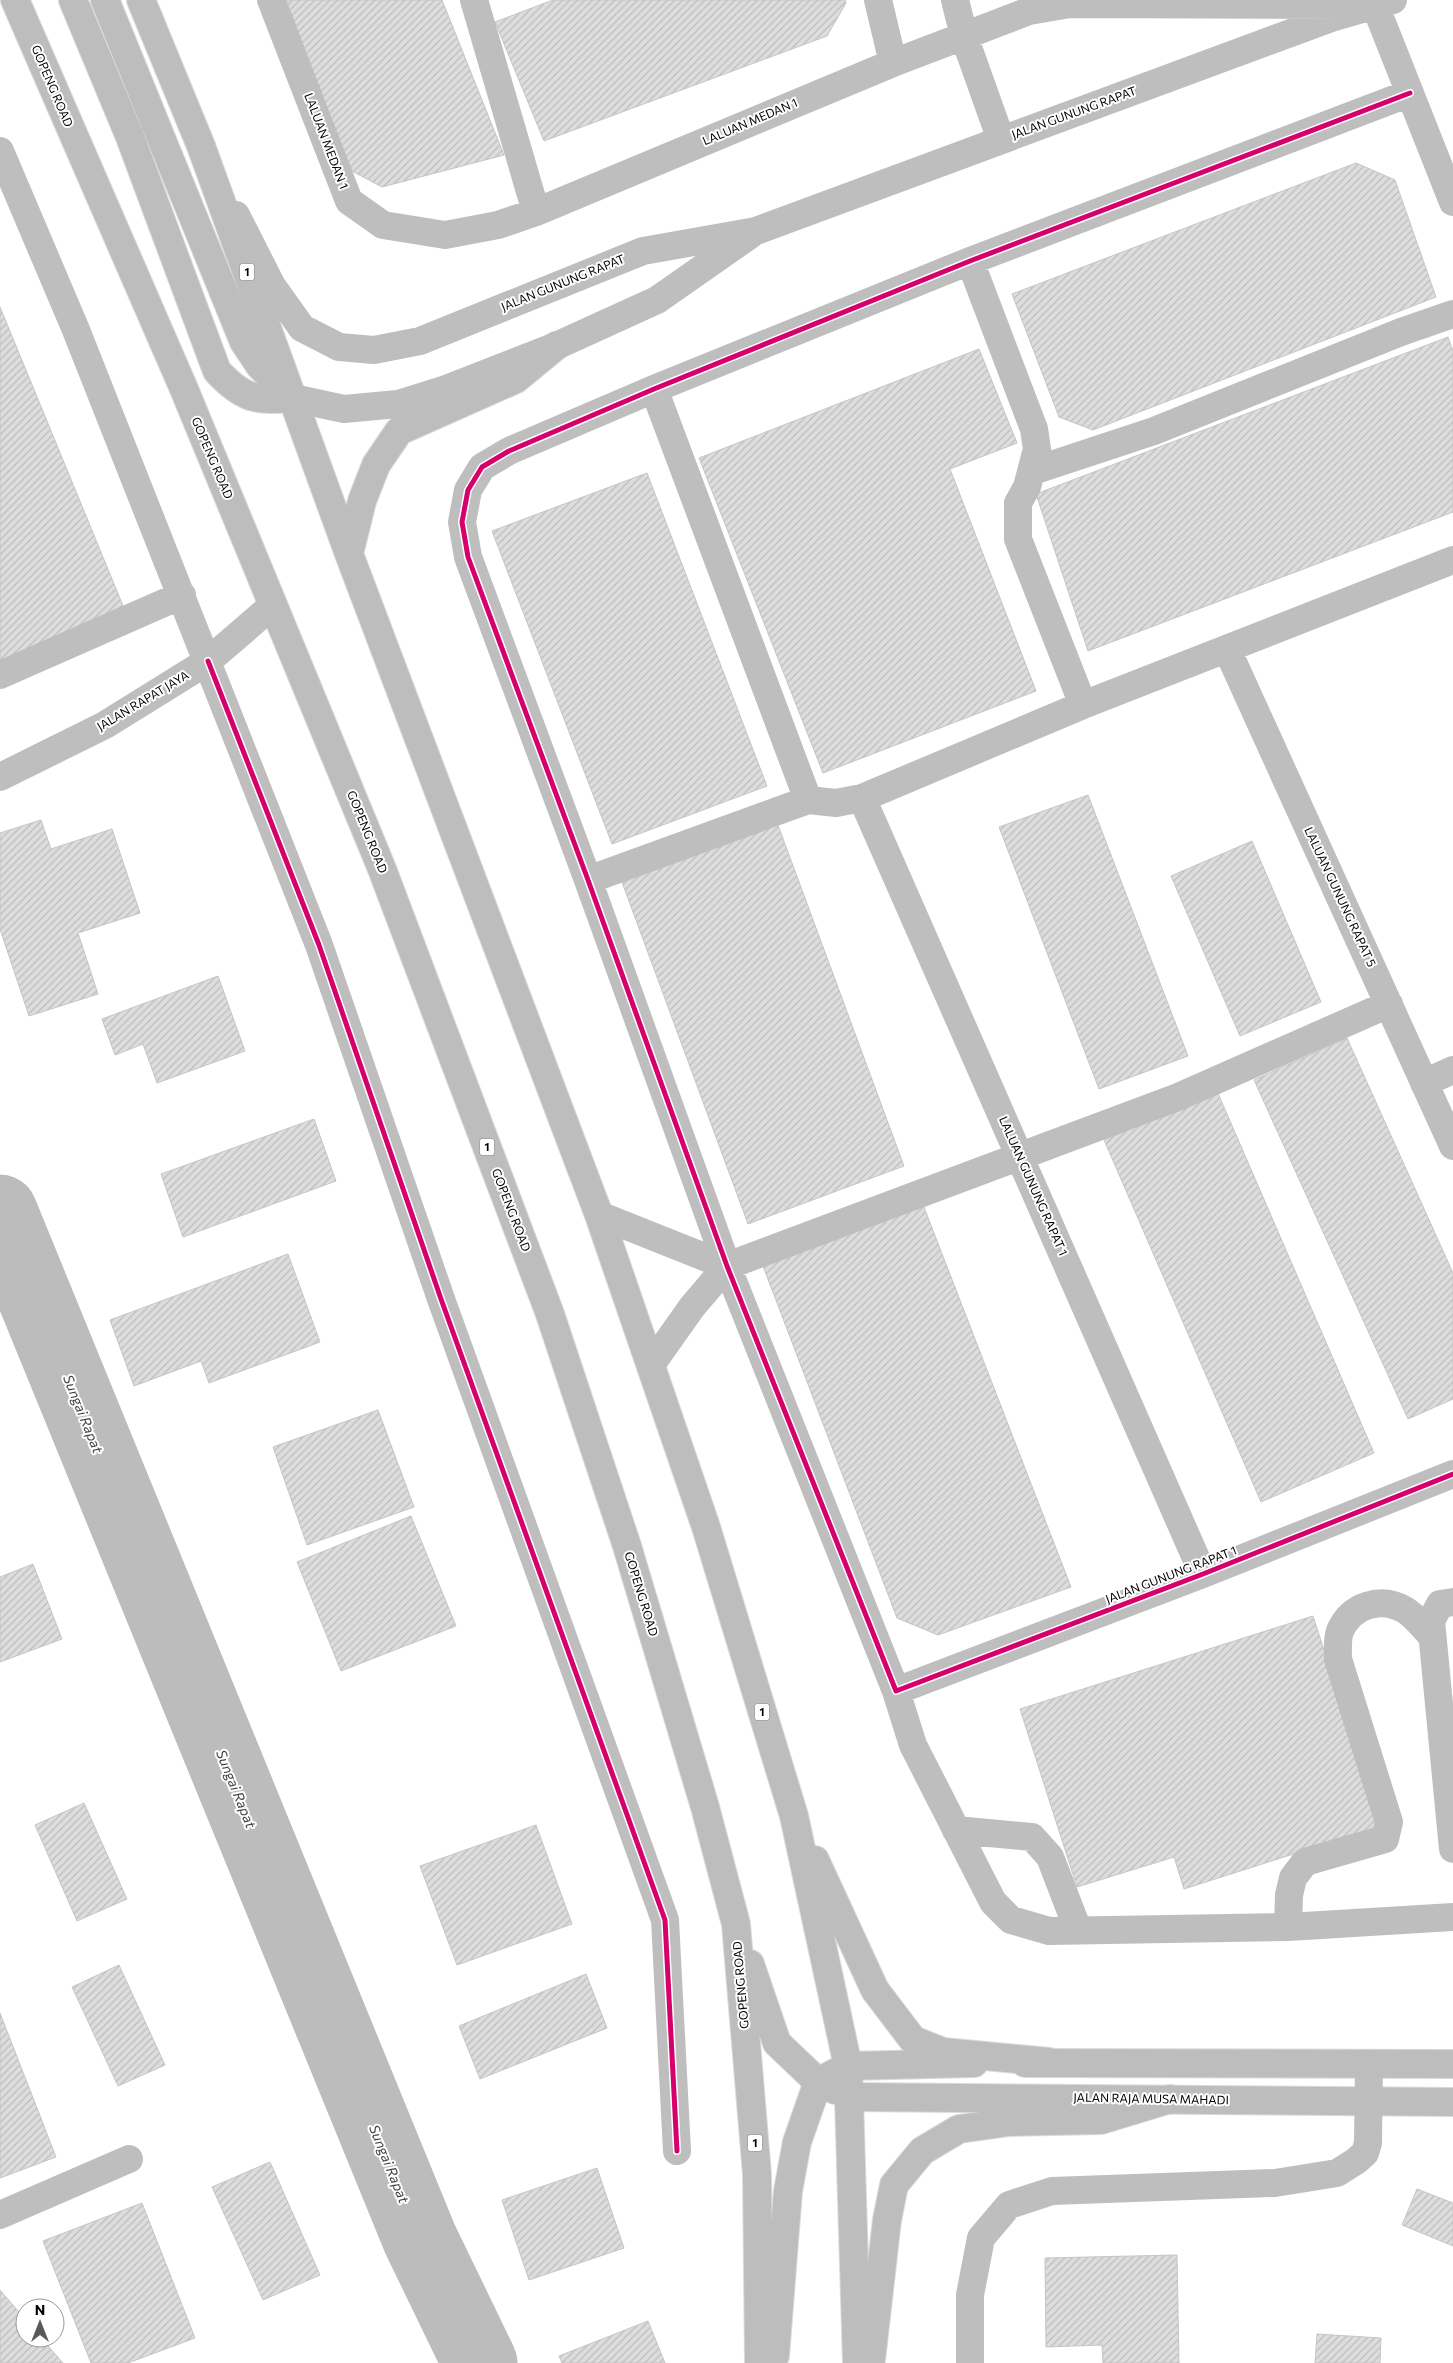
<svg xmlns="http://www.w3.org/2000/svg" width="1453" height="2363" font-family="Commissioner,sans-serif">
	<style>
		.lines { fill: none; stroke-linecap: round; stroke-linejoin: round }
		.river { stroke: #bcbcbc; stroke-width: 75 }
		.building { fill: url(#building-hatch); stroke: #c5c5c5 }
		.major-casing { stroke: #dbdbdb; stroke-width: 30 }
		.highway-casing { stroke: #dbdbdb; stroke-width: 30 }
		.minor { stroke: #bebebe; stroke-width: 28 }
		.major { stroke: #bdbdbd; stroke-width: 28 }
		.highway { stroke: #bdbdbd; stroke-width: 28 }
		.cycleway-casing { stroke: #fff; stroke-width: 8 }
		.cycleway { stroke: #d6006c; stroke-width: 5 }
		.labels { text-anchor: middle; stroke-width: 4; stroke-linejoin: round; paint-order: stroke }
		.shield { fill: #fff; stroke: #4c4c4c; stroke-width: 1 }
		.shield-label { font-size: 11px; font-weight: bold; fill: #000 }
		.street-label { font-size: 12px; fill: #000; stroke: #fff }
		.water-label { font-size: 14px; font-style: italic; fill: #414141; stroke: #fff }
	</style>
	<defs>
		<pattern id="building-hatch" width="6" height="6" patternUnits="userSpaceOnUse" patternTransform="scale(1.25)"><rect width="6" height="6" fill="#ddd"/><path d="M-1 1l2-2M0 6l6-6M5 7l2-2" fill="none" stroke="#bcbcbc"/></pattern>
	</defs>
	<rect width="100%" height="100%" fill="#fff"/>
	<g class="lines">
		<path class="river" d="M0,1212L420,2239L480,2363"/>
	</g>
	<path class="building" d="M286,0H442L504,155L382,187L350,170Z
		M553,0H845L846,3L827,36L544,141L495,22Z
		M1356,163L1395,180L1436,297L1093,430L1059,417L1012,294Z
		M0,307L126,613L0,662Z
		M1448,337L1453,351V512L1088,651L1036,494Z
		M979,349L1017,443L950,469L1036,691L823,773L699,458Z
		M647,473L767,786L612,844L492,531Z
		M1088,795L1188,1056L1099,1089L999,827Z
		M775,817L904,1166L748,1224L619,874Z
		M41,820L51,849L112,829L140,913L78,933L98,994L29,1016L0,929V833Z
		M1252,841L1321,1002L1240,1036L1171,876Z
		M218,976L245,1051L157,1083L143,1044L115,1055L102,1019Z
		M1347,1038L1453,1273V1399L1408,1419L1254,1080Z
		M1217,1091L1374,1453L1261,1502L1104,1140Z
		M314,1119L336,1181L183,1237L161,1174Z
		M922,1202L1071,1587L938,1635L897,1618L763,1266Z
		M288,1254L320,1342L209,1383L201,1361L134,1386L110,1320Z
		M378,1410L414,1507L307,1545L273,1447Z
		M411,1516L456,1626L341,1671L297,1562Z
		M33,1564L62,1639L0,1662V1577Z
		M1313,1616L1381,1826L1184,1889L1174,1857L1077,1887L1020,1709Z
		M84,1803L127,1899L77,1921L35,1825Z
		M536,1825L572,1924L457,1965L420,1866Z
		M119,1965L165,2065L118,2086L72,1987Z
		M586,1974L607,2028L480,2079L459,2026Z
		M0,2013L56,2157L0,2178Z
		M270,2162L320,2275L263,2300L212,2187Z
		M597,2168L624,2248L529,2280L502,2200Z
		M1417,2189L1453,2203V2246L1402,2225Z
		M142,2203L195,2338L128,2363H91L43,2241Z
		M1177,2255L1179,2363H1103L1102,2345L1046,2347L1045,2258Z
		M0,2290L25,2319V2338H41L63,2363H0Z
		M648,2321L665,2363H562L559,2356Z
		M1317,2334L1381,2338L1380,2363H1315Z"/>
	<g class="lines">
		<defs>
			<path id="major" d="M1025,2063L1453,2064
				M848,2066L974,2063
				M849,2097L1453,2102"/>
			<path id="highway" d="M15,0L184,389L382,869L550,1314L627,1546L705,1807L736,1924L757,2174L759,2363
				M73,0L130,137L217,371C243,399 256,401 293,398
				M105,0L244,342L260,366L289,394
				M141,0L201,146L349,554L599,1215L706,1527L794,1816L848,2066L857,2363
				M349,554L362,501L376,465L399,431L516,379L556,346
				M815,1860L875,1990L913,2040L943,2052L1049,2062
				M750,1964L777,2043L818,2082L835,2090
				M775,2356L788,2191L797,2142L818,2082L848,2066
				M871,2360L887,2220L894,2185L922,2151L959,2129L1009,2122L1101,2120L1170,2099"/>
		</defs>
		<use href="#major" class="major-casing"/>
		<use href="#highway" class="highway-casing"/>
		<path class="minor" d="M271,0L349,201L383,225L445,235L498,225L536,212L893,63L1029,11L1070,4L1349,5
			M474,0L536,212
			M878,0L893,63
			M955,0L964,36L1001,140
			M1375,5L1453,202
			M1410,93L970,261L654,389L509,451L482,467L468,490L462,522L468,557L588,880L727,1266L896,1691L913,1745L993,1902L1011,1920L1049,1931L1288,1927L1453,1917
			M0,151L76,330L319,945L441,1299L665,1920L677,2151
			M236,215L272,286L302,328L339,347L374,350L420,341L643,251L756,231L1331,18L1393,0
			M970,261L1034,429L1037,449L1027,487L1018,503V539L1083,705
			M654,389L808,800
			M293,398L344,409L398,404L446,389L556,346L657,300L750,235
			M1033,471L1154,431L1401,332L1453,314
			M1227,649L1453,1146
			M0,675L182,595
			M0,777L105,725L208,661L273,605
			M862,798L1203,1574
			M588,880L808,800L836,803L862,798L1083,705L1453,560
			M1424,1083L1453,1070
			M599,1215L727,1266
			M651,1365L692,1307L727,1266L1178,1097L1389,1004
			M1453,1602L1440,1604L1431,1621L1453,1849
			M896,1691L1203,1574L1453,1474
			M956,1830L1032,1837L1050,1857L1078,1930
			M1288,1927L1289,1895L1293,1878L1305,1862L1385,1839L1389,1822L1338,1659C1338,1650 1337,1639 1340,1631C1351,1605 1381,1596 1405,1610C1415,1616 1423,1627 1431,1635
			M0,2215L129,2159
			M970,2363V2295L981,2238L1009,2205L1052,2191L1275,2183L1337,2173L1356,2161L1365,2153L1368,2143L1369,2064"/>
		<use href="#major" class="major"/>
		<use href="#highway" class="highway"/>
		<defs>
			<path id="cycleway" d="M1410,93L970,261L654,389L509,451L482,467L468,490L462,522L468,557L588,880L727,1266L896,1691L1203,1574L1453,1474
				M208,661L319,945L441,1299L665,1920L677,2151"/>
		</defs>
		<use href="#cycleway" class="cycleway-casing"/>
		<use href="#cycleway" class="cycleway"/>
	</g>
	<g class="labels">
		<g class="shield">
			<rect x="239.5" y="263.5" width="15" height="17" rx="4"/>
			<rect x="479.5" y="1138.5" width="15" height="17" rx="4"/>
			<rect x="754.5" y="1703.5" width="15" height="17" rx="4"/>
			<rect x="747.5" y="2134.5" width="15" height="17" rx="4"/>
		</g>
		<g class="shield-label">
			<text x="247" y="276">1</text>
			<text x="487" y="1151">1</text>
			<text x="762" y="1716">1</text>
			<text x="755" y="2147">1</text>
		</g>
		<g class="street-label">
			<text transform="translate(52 86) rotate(67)" y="4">GOPENG ROAD</text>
			<text transform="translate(1074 113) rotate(-20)" y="4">JALAN GUNUNG RAPAT</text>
			<text transform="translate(750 122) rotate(-23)" y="4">LALUAN MEDAN 1</text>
			<text transform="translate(326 141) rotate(69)" y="4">LALUAN MEDAN 1</text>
			<text transform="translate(563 283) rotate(-22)" y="4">JALAN GUNUNG RAPAT</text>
			<text transform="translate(212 458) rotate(67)" y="4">GOPENG ROAD</text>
			<text transform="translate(143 701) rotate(-31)" y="4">JALAN RAPAT JAYA</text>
			<text transform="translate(367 832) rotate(68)" y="4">GOPENG ROAD</text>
			<text transform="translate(1340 897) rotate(65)" y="4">LALUAN GUNUNG RAPAT 5</text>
			<text transform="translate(1033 1186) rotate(66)" y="4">LALUAN GUNUNG RAPAT 1</text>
			<text transform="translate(511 1210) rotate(69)" y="4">GOPENG ROAD</text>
			<text transform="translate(1171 1575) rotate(-21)" y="4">JALAN GUNUNG RAPAT 1</text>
			<text transform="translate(641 1594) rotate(73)" y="4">GOPENG ROAD</text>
			<text transform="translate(741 1985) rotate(-95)" y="4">GOPENG ROAD</text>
			<text transform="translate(1151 2099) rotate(1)" y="4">JALAN RAJA MUSA MAHADI</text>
		</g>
		<g class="water-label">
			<text transform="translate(83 1414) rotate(68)" y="5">Sungai Rapat</text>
			<text transform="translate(236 1789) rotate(68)" y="5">Sungai Rapat</text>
			<text transform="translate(389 2164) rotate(68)" y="5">Sungai Rapat</text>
		</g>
	</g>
	<g transform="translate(40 2323)"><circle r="24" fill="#ffffff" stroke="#999999"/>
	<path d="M0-4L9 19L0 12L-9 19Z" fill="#595959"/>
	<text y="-8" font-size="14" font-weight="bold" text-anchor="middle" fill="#000000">N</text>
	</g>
</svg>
